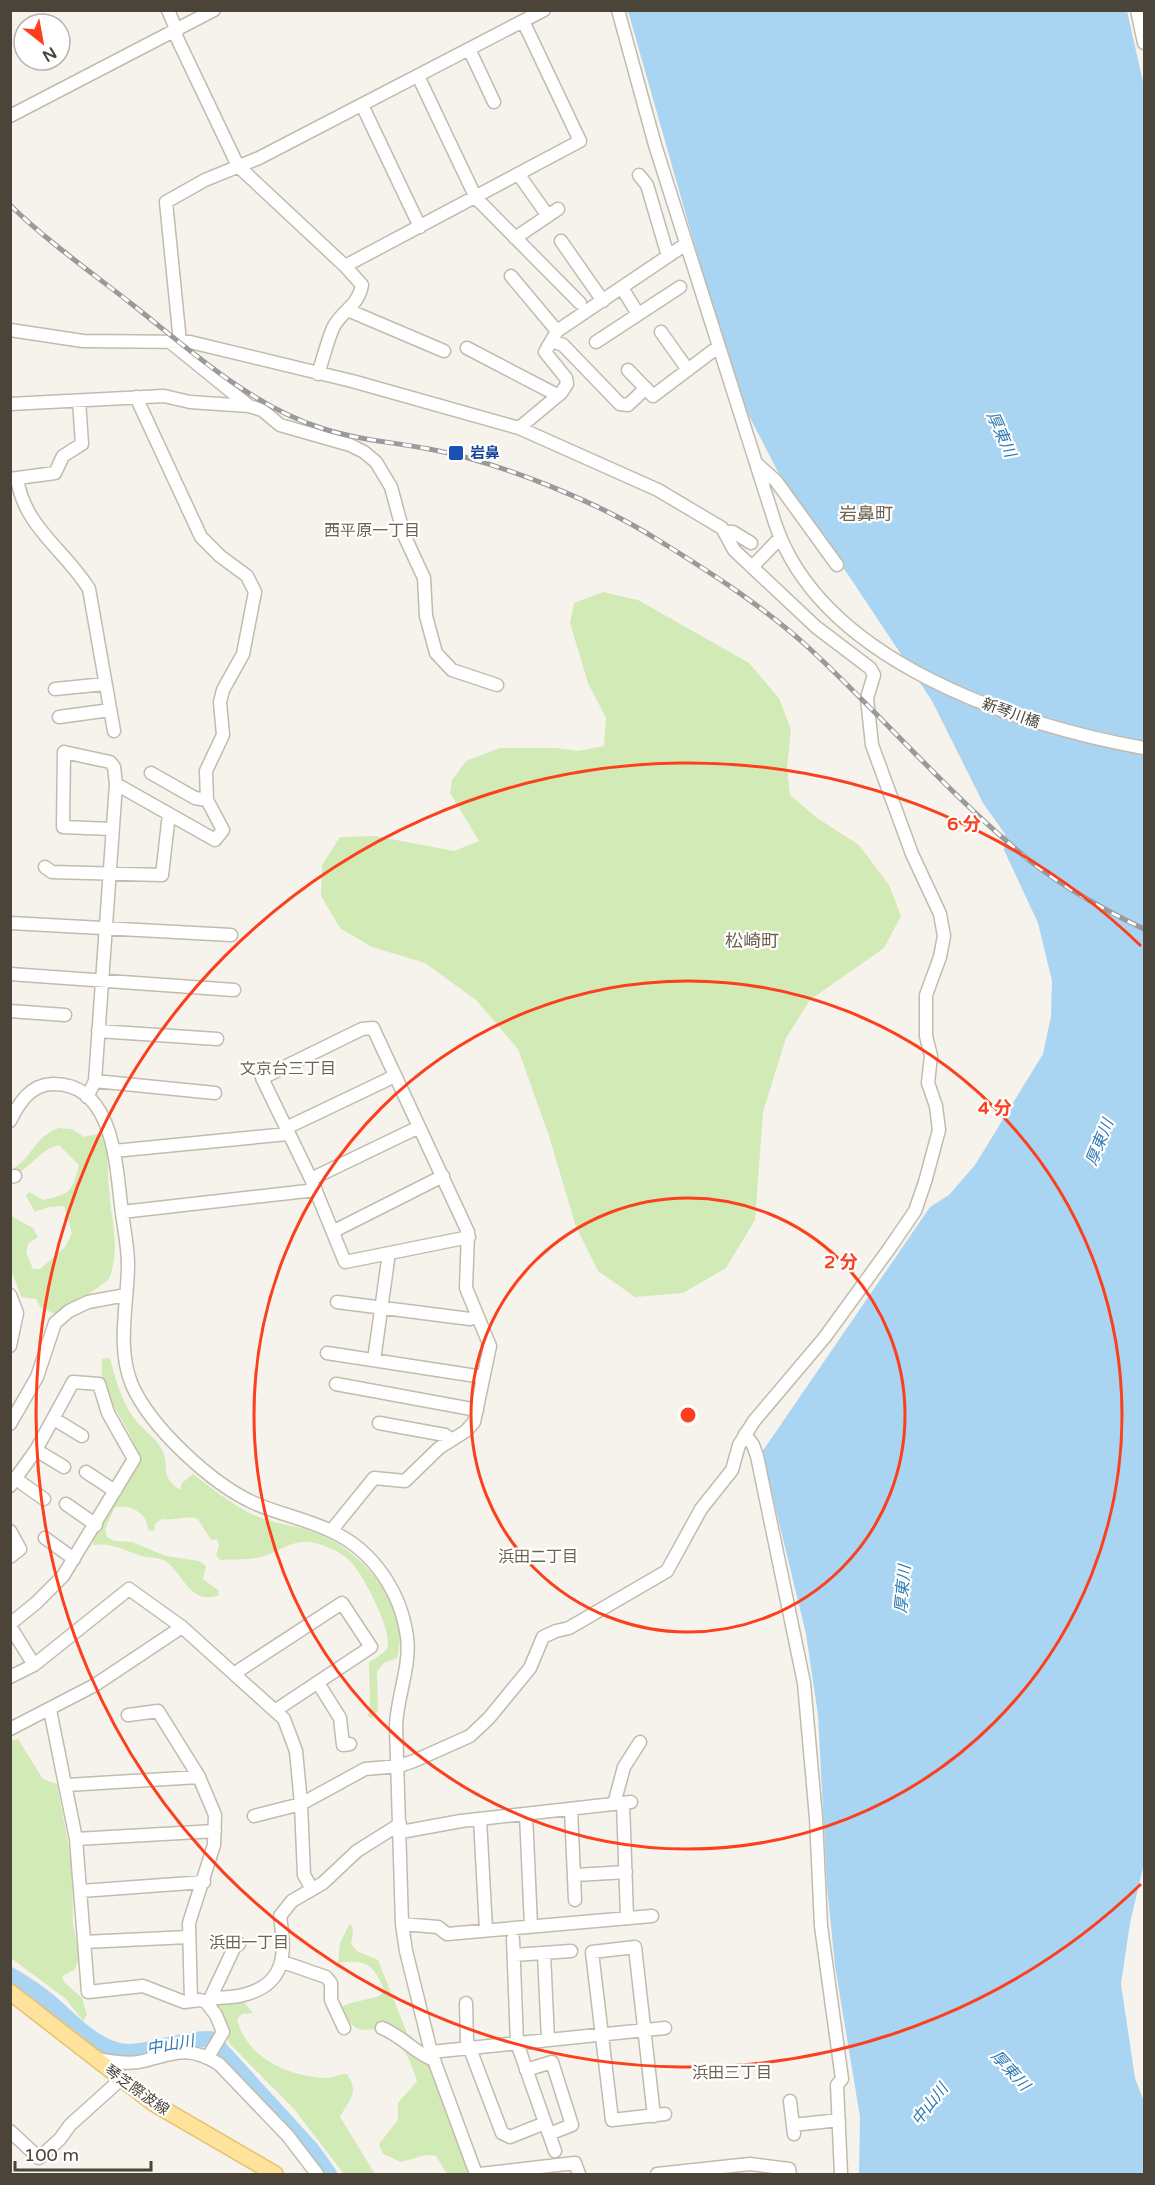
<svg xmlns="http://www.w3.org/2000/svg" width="1155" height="2185" font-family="'Varela Round','Noto Sans JP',sans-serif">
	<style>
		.green { fill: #d2eab5 }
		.water { fill: #a9d4f2 }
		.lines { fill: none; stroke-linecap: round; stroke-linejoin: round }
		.river { stroke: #a9d4f2; stroke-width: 16 }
		.minor-casing { stroke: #c2bbae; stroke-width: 15 }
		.major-casing { stroke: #e6c16a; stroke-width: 18 }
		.minor { stroke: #fff; stroke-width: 12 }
		.major { stroke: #ffe39c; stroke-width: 15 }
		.rail-casing { stroke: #9a9a9a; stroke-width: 5 }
		.rail { stroke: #fff; stroke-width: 3; stroke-dasharray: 9; stroke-linecap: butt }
		.ring { fill: none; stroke: #fc3f1d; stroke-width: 3 }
		.transit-dot { fill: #1a4fb4; stroke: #fff; stroke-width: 2 }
		.labels { text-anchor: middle; stroke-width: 4.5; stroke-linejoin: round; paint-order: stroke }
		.transit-label { font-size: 15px; font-weight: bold; fill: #164399; stroke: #fff; text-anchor: start }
		.street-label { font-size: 15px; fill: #4b4439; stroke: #fff }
		.water-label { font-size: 16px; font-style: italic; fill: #2e7ab2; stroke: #fff }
		.neighbourhood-label { font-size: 16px; fill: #6e6250; stroke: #fff }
		.quarter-label { font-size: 18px; fill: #6e6250; stroke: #fff }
		.centre { fill: #fc3f1d; stroke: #fff; stroke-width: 3 }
		.ring-label { font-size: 18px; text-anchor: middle; font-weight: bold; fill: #fc3f1d; stroke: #fff; stroke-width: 4.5; stroke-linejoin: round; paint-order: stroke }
	</style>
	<rect width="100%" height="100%" fill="#f6f3ec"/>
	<path class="green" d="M603,592L638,600L749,663L779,698L791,730L787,768L790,795L817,818L859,845L889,885L901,916L884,948L810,1000L786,1038L763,1112L755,1220L726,1268L683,1293L635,1297L598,1271L576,1227L549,1136L518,1049L476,1000L425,963L372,947L340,928L321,896L322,865L340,837L375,836L454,851L479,841L450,793L452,780L466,761L500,748H555L579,751L604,746L606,718L588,683L570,623L574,603Z
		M59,1128L72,1129L84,1137L101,1133C110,1152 107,1170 109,1189C111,1220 121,1249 109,1279L88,1295L55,1314L40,1307L36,1299L21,1297L11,1269V1216L33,1228L38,1237L28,1244L26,1252L33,1269H40L65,1247L72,1233L64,1206L49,1207L35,1212L26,1196L29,1192L43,1200C71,1193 72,1193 79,1165L59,1145C36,1151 31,1171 11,1175V1170C35,1156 32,1138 59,1128Z
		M110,1358C115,1377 120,1397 131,1414C139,1427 155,1436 162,1450C171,1467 158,1475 180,1490L182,1483L193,1474C213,1489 232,1505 254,1515C274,1524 296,1525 316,1533C361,1549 412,1607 397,1658L384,1663L377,1671L378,1711L371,1718L367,1716L370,1710L369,1662C375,1658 384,1654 387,1648C394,1633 362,1572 350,1561C342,1552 320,1543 309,1542C290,1540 273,1556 256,1558C245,1560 232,1559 220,1560L216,1555L219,1545L217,1539L211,1540L198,1519C186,1515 175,1521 162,1519L155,1524L154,1531L148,1530C148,1513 130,1504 115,1507L105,1529L107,1537L115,1541L132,1542L166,1556L199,1561L206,1566L203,1579L218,1590L219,1595C189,1606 184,1573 165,1561C158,1557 149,1558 142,1556C126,1551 111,1542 93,1545V1536L137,1464C141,1437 107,1407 102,1378C101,1372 102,1365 102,1359Z
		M18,1739L43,1779L57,1784L72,1865L73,1925L80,1958L74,1970L62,1976L64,1982L82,1998L87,2015L83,2021L66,1999L11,1958L10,1741Z
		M350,1923L353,1930L351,1944L357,1951L378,1960L407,2033L423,2048L422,2059L433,2069L471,2174H447L436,2156L425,2155L401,2162L383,2154L379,2144L398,2120V2103L417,2081C412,2065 405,2046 391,2036C369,2019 358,2046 342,2007C353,2000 368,2001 381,1995L384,1989C373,1964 366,1959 338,1963L340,1943Z
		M242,2000L253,2013L242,2014L237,2019C246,2057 287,2076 325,2078C333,2079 338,2073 347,2074C360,2093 349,2099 340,2117L375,2174H344L294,2109L229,2043L217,2006L225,2001Z"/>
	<path class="water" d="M628,11H1127L1144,86V1863L1130,1923L1121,1984L1135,2078L1144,2102V2174H859L860,2117L835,1966L827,1886L818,1715L806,1634L762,1452L930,1207L949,1195L975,1165L1043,1054L1051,1016L1052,981L1038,923L1004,850L1005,834L983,803L932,701L849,576L789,493L748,414L721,338Z"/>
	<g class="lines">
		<path class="river" d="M10,1975C21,1981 31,1988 41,1995C67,2014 94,2052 129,2052C157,2051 182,2038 211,2039L311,2149L329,2174"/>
		<defs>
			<path id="minor" d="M168,10L176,29V36L238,166L345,266L362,285C358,307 341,311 333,328C327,342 323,359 318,374
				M618,10L655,145L775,523C821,661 1015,725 1144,748
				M1137,10L1144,43
				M469,49L494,102
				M418,76L476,198L580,303
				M362,105L420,227
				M10,116L214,10
				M519,175L548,216
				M639,175L647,185L668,256
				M515,238L558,209
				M561,241L603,301
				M345,266L580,141L523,21
				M511,276L557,331
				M622,288L638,314
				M350,311L444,351
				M10,330L83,341L190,342L352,381L519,428L658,490L722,528L734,550L816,627L870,668L874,675L867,698L872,745L912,854L940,914L944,936L940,957L926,995V1036L931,1056L928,1083L936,1106L939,1130L925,1182L915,1211L889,1249L825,1337L754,1421L739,1445L732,1470L701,1509L667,1571L569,1628L556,1631L543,1637L530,1668L489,1718L470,1736L414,1761L399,1766L365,1769L301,1804L254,1816
				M661,332L688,370
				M552,341L563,345L620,404L628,405L646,388
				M170,342L249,406
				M180,342L166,202L205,180L259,158L544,10
				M596,342L680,287
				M467,348L557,395
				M628,370L653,396L718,347
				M10,404L164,396L190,402L249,406L262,410L280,425L350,445L364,452L376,462L391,487L404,535L424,578L426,616L436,653L452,670L497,685
				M519,428L561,393L567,384L566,378L545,352L557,331L686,244
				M757,464L776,481L837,565
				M17,478C24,527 65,550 89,589L114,731
				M10,479L55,473L63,456L82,444L79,401
				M725,532H733L751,543
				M752,567L780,538
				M55,689L105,684
				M59,717L110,710
				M151,773L195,798L207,800
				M116,784L215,840L223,830L207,800L206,771L223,735L220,702L223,690L243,654L255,592L247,576L220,556L201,537L136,397
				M45,867L52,872L162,875L169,814
				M10,923L231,935
				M10,974L234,990
				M10,1011L65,1015
				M98,1031L217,1039
				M95,1081L215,1093
				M87,1097L95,1081L116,784L114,767L110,762L64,752L63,827L111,829
				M10,1121C19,1103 30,1085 52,1084C113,1082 116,1164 121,1205C123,1224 128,1245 128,1264C128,1303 116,1347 132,1385C151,1428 212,1484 254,1503C279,1514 306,1519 331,1531C373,1550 401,1592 407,1637C411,1666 397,1696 396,1726L402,1924L406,1951L431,2052L476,2174
				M286,1128L395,1076
				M114,1151L288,1134
				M10,1177L15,1176
				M311,1179L419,1127
				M122,1212L316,1190
				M334,1231L443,1176
				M10,1295L17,1313L10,1346
				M337,1302L470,1319L477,1316
				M327,1353L483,1377
				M374,1360L388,1260L386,1254
				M336,1384L477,1410
				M54,1419L82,1436
				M379,1423L445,1435L452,1440
				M10,1424L37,1377L55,1323L69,1311L88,1302L126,1295
				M745,1434L753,1445L757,1456L804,1683L816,1818L821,1926L842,2079L837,2085L841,2174
				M36,1450L64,1467
				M86,1472L115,1491
				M16,1479L44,1499
				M10,1486L36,1450L73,1382L99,1384L108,1413L134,1459L63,1576L36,1603L10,1624
				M66,1504L96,1525
				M10,1531L20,1549L10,1557
				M331,1531L374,1478L405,1481L439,1448L466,1431L474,1422L490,1346L466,1288L468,1232L373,1028L362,1029L262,1078L311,1179L345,1262L469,1237
				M45,1538L74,1559
				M10,1626L34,1665
				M235,1673L342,1603L371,1647L276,1710
				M10,1677L34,1665L129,1589L182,1627L284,1719L296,1751L301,1804L304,1875L312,1889
				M318,1683L340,1718L343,1745L350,1744
				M50,1710L76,1839L88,1992L143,1986L184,2002L200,2000L206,2002L216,2015L223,2032L208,2057
				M128,1715L158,1711L199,1777L215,1815L214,1845L189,1923L191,2001
				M10,1729L95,1685L182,1627
				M67,1785L199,1777
				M623,1803L627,1917
				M614,1804L624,1767L640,1742
				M571,1809L575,1900
				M526,1814L531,1926
				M480,1819L486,1930
				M401,1832L461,1821L631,1802
				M76,1839L215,1831
				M576,1875L626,1872
				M81,1891L204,1882
				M402,1924L438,1927L447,1934L652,1916
				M513,1939L517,2043L555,2151
				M84,1942L188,1937
				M544,1953L548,2040
				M514,1955L571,1951
				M283,1962L326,1977L331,1983V2000L344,2028
				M210,1999L234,1948L239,1944
				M206,2002L210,1999C221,1997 233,1998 243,1995C288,1984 285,1952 280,1916L292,1901L323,1883L357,1851L400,1824
				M466,2003L467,2041L502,2133L510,2137L545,2123
				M382,2028C402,2036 415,2053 434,2060
				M431,2052L665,2028
				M96,2059C111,2061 128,2065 143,2061C176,2053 187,2045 219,2064L288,2136L317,2174
				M526,2070L552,2062L572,2125L549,2134
				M790,2101L794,2134
				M654,2116L635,1947L592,1952L612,2120L665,2114
				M793,2125L839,2120
				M10,2131L39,2158L60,2139L70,2125L120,2080
				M480,2174L575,2163L579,2174
				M657,2174L750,2164L789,2169L790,2174"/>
			<path id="major" d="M10,1992L153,2103L275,2174"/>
		</defs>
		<use href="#minor" class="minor-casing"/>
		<use href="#major" class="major-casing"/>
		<use href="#minor" class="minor"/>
		<use href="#major" class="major"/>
		<defs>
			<path id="rail" d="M10,205C48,242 91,272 133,305C191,351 250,405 321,428C357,440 393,442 429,449C500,462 598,502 658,540C710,572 764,607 809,648C878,712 940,784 1011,845C1050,880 1098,907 1144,929"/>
		</defs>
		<use href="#rail" class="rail-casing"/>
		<use href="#rail" class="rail"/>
	</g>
	<g class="ring">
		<circle cx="688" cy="1415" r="217"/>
		<circle cx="688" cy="1415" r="434"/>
		<path d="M1141 1884A652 652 0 1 1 1141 946"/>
	</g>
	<rect class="transit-dot" x="448" y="445" width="16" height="16" rx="3"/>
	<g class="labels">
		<g class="transit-label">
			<text x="470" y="458">岩鼻</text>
		</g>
		<g class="street-label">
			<text transform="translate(1011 713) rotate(20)" y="5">新琴川橋</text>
			<text transform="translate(137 2090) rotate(35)" y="5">琴芝際波線</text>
		</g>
		<g class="water-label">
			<text transform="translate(1002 434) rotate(66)" y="6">厚東川</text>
			<text transform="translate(1099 1142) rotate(-68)" y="6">厚東川</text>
			<text transform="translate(902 1589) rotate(-85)" y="6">厚東川</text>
			<text transform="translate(170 2044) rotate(-10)" y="6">中山川</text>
			<text transform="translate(1011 2070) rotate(47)" y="6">厚東川</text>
			<text transform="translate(929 2104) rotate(-52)" y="6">中山川</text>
		</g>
		<g class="neighbourhood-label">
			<text x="372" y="536">西平原一丁目</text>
			<text x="288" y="1074">文京台三丁目</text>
			<text x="538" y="1562">浜田二丁目</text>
			<text x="249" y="1948">浜田一丁目</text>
			<text x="732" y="2078">浜田三丁目</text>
		</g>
		<g class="quarter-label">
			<text x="866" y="520">岩鼻町</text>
			<text x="752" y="947">松崎町</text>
		</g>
	</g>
	<circle cx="688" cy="1415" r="9" class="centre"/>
	<g class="ring-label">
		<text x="964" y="830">6 分</text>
		<text x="995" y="1114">4 分</text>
		<text x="841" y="1268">2 分</text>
	</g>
	<rect width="1155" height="2185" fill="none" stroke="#4b4439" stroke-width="24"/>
	<g transform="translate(42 42) rotate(149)"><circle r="28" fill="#ffffff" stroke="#b7b4b0" stroke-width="1.5"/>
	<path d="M0-4.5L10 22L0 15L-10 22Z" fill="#fc3f1d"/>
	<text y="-9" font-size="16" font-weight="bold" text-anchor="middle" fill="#4b4439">N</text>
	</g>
	<path d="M15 2161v9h136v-9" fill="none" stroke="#4b4439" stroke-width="3"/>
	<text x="24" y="2161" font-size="18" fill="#4b4439" stroke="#ffffff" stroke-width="4.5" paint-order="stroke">100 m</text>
</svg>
